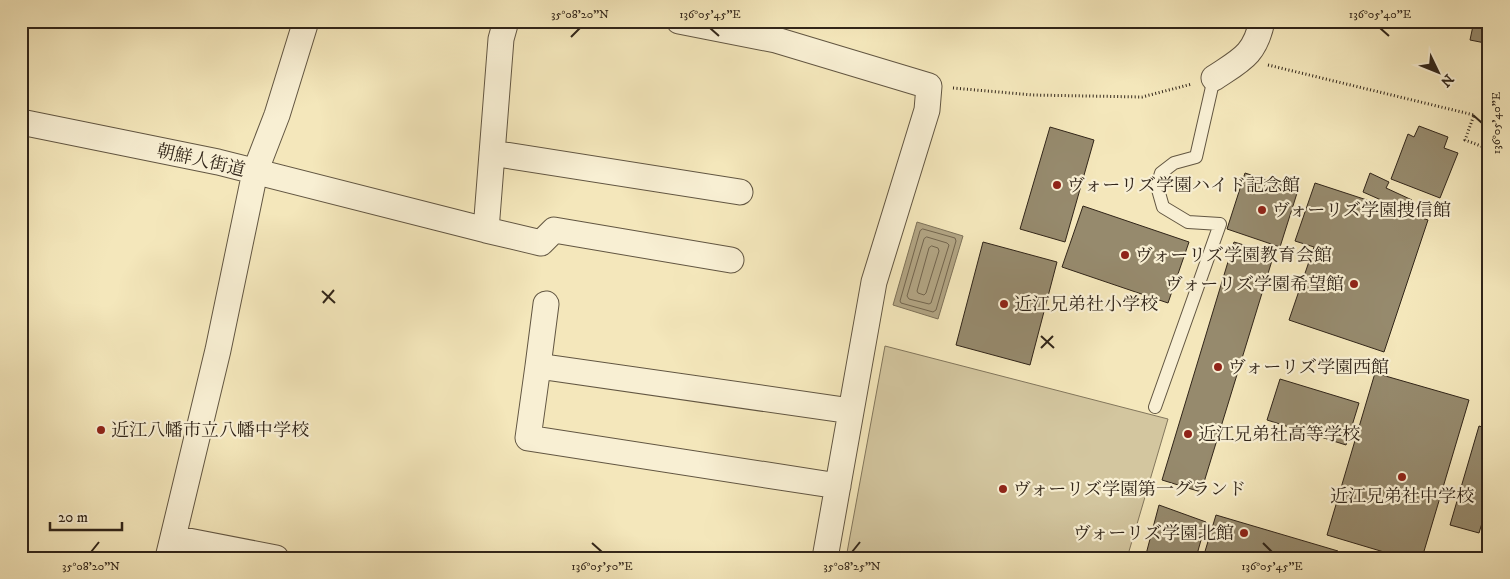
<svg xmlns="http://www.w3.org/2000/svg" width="1510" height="579" font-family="'IM FELL DW Pica','Noto Serif JP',serif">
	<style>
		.green { fill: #d3c69f; stroke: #82765c }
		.water { fill: #b2a584; stroke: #7e7259 }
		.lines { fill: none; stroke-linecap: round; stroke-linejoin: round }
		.shore { stroke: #72654e; stroke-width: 1 }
		.building { fill: #968a6d; stroke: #312519 }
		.service-casing { stroke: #625642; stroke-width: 14 }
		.minor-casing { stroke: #625642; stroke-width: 27 }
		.path { stroke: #312519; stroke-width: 3; stroke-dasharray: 1 2.5; stroke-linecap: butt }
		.service { stroke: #f8efd3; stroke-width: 12 }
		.minor { stroke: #f8efd3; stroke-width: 25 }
		.ticks { fill: none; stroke: #312519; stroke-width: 2 }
		.poi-dot { fill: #8f2418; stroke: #f8efd3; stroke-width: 2 }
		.labels { text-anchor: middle; stroke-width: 4.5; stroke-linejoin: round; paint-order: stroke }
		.street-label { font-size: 18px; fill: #312519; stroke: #f8efd3 }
		.poi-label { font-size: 18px; fill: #312519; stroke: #f8efd3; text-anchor: start }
		.neatline { fill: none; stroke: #312519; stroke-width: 2 }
		.ticks-label { font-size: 12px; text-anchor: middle; fill: #312519 }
	</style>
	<rect width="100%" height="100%" fill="#f4e7bb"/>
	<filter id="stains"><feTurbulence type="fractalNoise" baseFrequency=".004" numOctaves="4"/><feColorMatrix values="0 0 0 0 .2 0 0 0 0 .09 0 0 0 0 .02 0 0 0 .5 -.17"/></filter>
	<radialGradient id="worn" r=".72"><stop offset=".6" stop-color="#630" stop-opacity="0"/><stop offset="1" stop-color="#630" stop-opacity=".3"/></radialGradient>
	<path class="green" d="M885,346L1168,419L1127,558H846Z"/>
	<path class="water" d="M917,222L963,236L938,319L893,305Z"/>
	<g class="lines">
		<path class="shore" d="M923,229L955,238L956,241L936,310L933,312L901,303L900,301L920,231Z
			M927,237L947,243L949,245L931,303L929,304L909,299L907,296L924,239Z
			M932,246L938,248L939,251L926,293L924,295L918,293L917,291L929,248Z"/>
	</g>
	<path class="building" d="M1474,21H1489V39L1486,38L1485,43L1470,40Z
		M1419,126L1448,137L1444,148L1458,153L1440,198L1391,179L1408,134L1414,137Z
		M1050,127L1094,140L1065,242L1020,229Z
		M1245,173L1298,190L1280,247L1227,229Z
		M1370,173L1389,182L1386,188L1412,200L1406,211L1363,192Z
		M1315,183L1428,220L1384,352L1289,320L1314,247L1295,241Z
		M1083,206L1189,242L1168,303L1062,267Z
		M983,242L1057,262L1030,365L956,345Z
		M1234,242L1274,254L1201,492L1162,480Z
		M1375,373L1469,400L1422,558H1404L1327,535Z
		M1280,379L1359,403L1346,445L1267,420Z
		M1479,426L1489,429V500L1479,533L1450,525Z
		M1159,505L1206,522L1196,558H1145Z
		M1216,515L1338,551L1336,558H1203Z"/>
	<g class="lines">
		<defs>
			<path id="service" d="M1155,407L1220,224L1188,222L1163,207L1157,186L1161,173L1174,163L1196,157L1214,78"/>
			<path id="minor" d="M679,21L776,40L929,86L927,110L874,282L825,558
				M1214,78C1241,60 1255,55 1262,21
				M21,122L218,162L486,230L501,39L506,21
				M492,153L740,192
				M486,230L541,243L554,230L731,260
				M538,366L546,304
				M838,486L528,438L538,366L851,411
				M173,538L276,558
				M168,558L218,350L255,172L277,115L306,21"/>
		</defs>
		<use href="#service" class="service-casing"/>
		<use href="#minor" class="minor-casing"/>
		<path class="path" d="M1268,65L1474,115L1465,140L1489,149
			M953,88L1033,95L1142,97L1192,84"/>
		<use href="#service" class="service"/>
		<use href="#minor" class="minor"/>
	</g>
	<path class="ticks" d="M710,28L719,36M1380,28L1389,36M571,37L580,28M1473,115L1482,123M322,291L335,303M323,303L334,290M1041,336L1054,348M1041,348L1053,336M592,543L602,552M1263,543L1272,552M91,552L99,542M852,552L860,542"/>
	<g class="poi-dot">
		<circle cx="1057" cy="185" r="5"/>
		<circle cx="1262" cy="210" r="5"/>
		<circle cx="1125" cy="255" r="5"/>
		<circle cx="1354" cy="284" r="5"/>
		<circle cx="1004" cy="304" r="5"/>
		<circle cx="1218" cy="367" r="5"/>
		<circle cx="101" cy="430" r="5"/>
		<circle cx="1188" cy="434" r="5"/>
		<circle cx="1402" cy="477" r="5"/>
		<circle cx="1003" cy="489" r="5"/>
		<circle cx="1244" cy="533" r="5"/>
	</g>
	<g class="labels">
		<g class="street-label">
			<text transform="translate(201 160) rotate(13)" y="6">朝鮮人街道</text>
		</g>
		<g class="poi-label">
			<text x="1067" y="191">ヴォーリズ学園ハイド記念館</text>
			<text x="1272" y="216">ヴォーリズ学園捜信館</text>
			<text x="1135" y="261">ヴォーリズ学園教育会館</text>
			<text x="1344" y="290" text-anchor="end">ヴォーリズ学園希望館</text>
			<text x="1014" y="310">近江兄弟社小学校</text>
			<text x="1228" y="373">ヴォーリズ学園西館</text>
			<text x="111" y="436">近江八幡市立八幡中学校</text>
			<text x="1198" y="440">近江兄弟社高等学校</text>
			<text x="1013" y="495">ヴォーリズ学園第一グランド</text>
			<text x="1402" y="502" text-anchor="middle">近江兄弟社中学校</text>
			<text x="1234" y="539" text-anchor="end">ヴォーリズ学園北館</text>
		</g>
	</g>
	<rect width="1510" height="579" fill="none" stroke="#f4e7bb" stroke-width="55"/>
	<g transform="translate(1438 72) rotate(133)" stroke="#f8efd3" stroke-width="4" paint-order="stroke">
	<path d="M0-4L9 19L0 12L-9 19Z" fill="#312519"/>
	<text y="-8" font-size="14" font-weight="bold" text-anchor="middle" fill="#312519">N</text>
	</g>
	<path d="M50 522v8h72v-8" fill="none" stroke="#312519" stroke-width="2.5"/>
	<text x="58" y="522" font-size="15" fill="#312519" stroke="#f8efd3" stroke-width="4" paint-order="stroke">20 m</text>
	<rect x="28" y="28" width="1454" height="524" class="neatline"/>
	<g class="ticks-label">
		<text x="580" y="18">35°08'20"N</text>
		<text x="710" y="18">136°05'45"E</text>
		<text x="1380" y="18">136°05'40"E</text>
		<text transform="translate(1496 123) rotate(-90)" y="4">136°05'40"E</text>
		<text x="91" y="570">35°08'20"N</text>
		<text x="602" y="570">136°05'50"E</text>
		<text x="852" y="570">35°08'25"N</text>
		<text x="1272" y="570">136°05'45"E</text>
	</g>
	<rect width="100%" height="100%" filter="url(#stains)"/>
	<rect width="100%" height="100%" fill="url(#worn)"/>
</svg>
